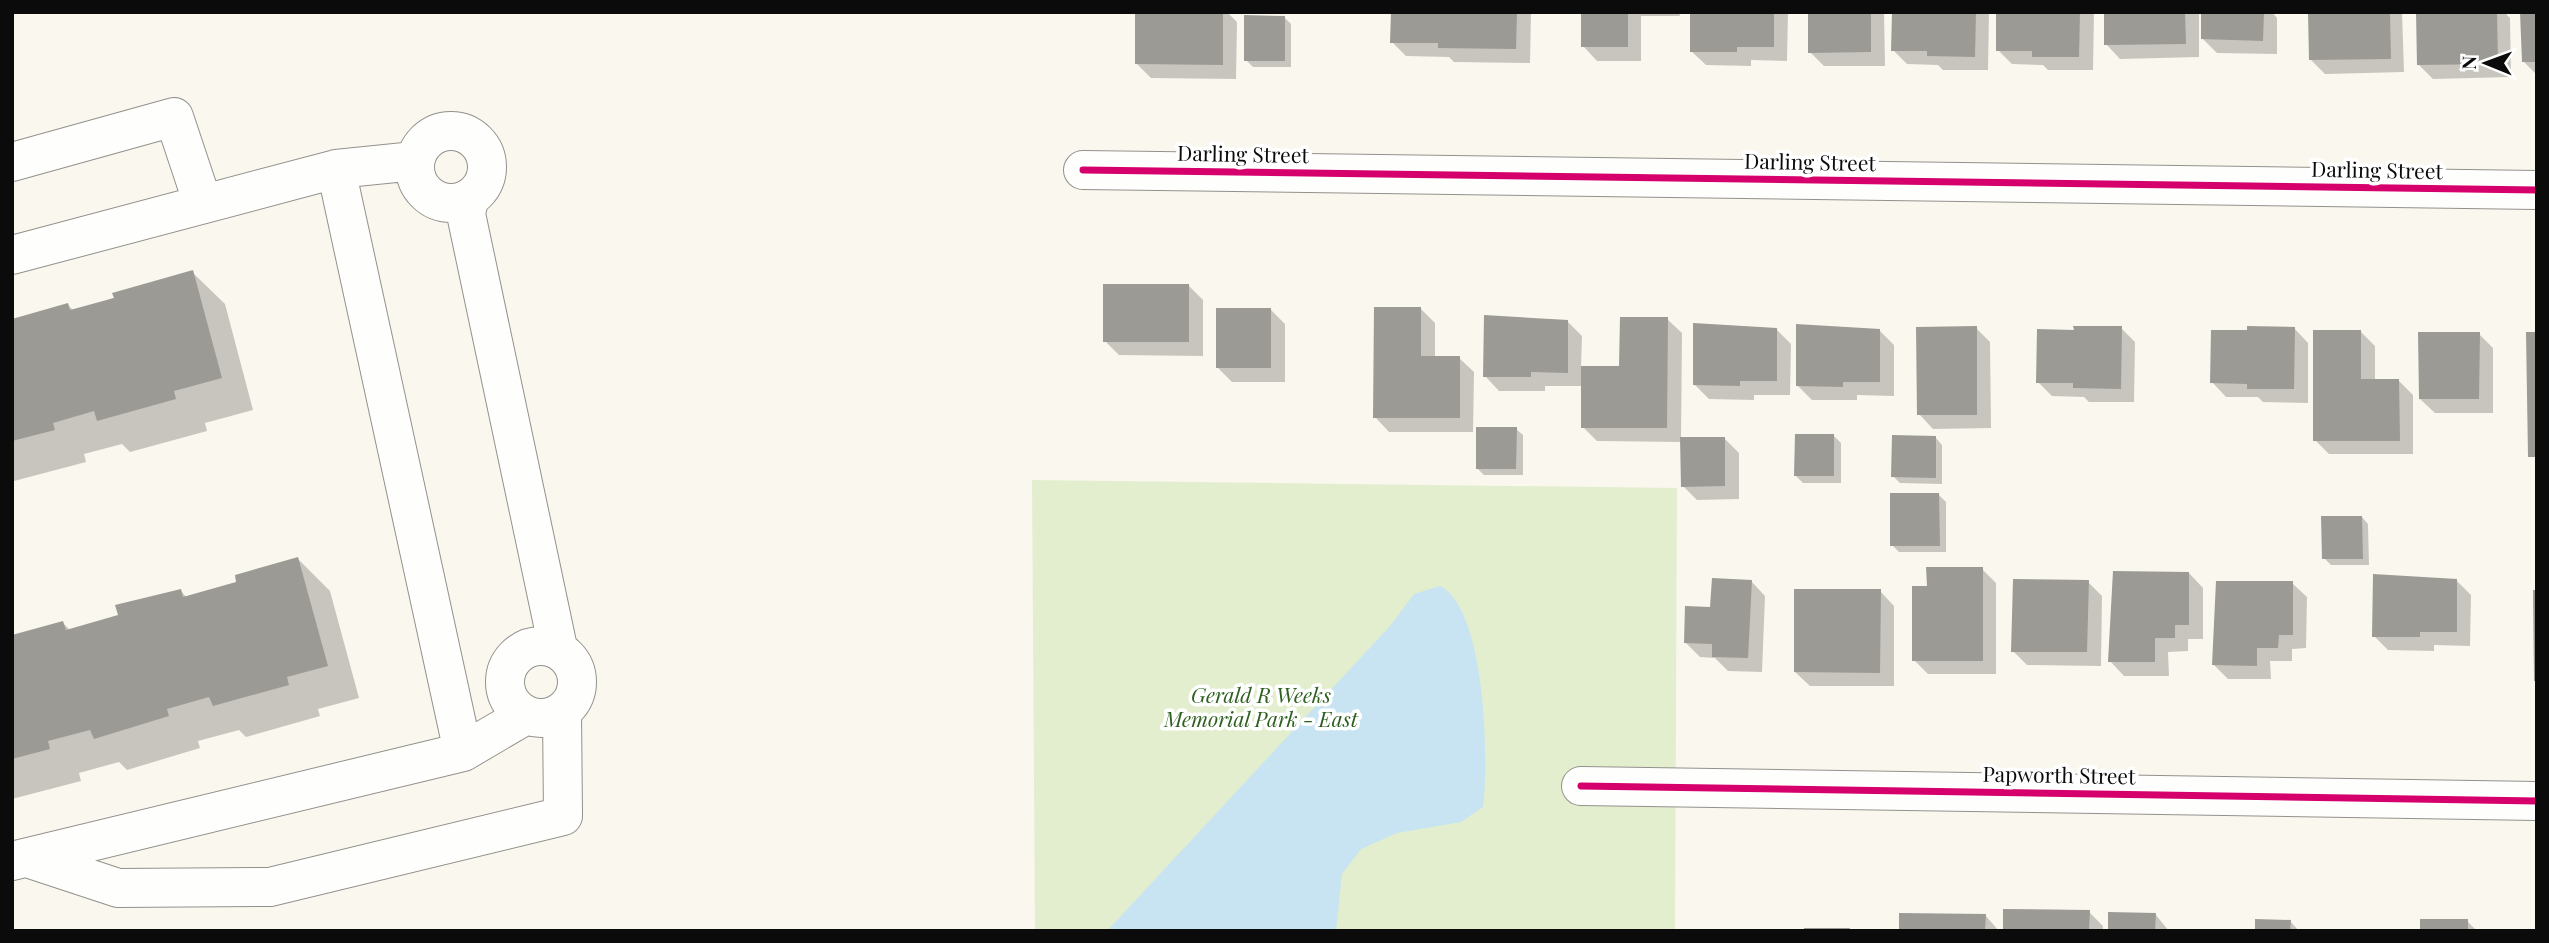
<svg xmlns="http://www.w3.org/2000/svg" width="2549" height="943" font-family="'Playfair Display',serif">
	<style>
		.green { fill: #e3eecf }
		.water { fill: #c8e4f2 }
		.shadow { fill: #0003 }
		.building { fill: #9c9a95 }
		.lines { fill: none; stroke-linecap: round; stroke-linejoin: round }
		.minor-casing { stroke: #93918d; stroke-width: 40 }
		.minor { stroke: #fefefc; stroke-width: 38 }
		.cycleway-casing { stroke: #fff; stroke-width: 11 }
		.cycleway { stroke: #d6006c; stroke-width: 7 }
		.labels { text-anchor: middle; stroke-width: 7; stroke-linejoin: round; paint-order: stroke }
		.street-label { font-size: 21px; fill: #0b0b0b; stroke: #fff }
		.park-label { font-size: 21px; font-style: italic; fill: #2e5f1f; stroke: #fff }
	</style>
	<rect width="100%" height="100%" fill="#faf7ee"/>
	<path class="green" d="M1032,480L1677,488L1675,931H1035Z"/>
	<path class="water" d="M1440,586C1486,609 1489,760 1483,807L1461,822L1397,833L1361,849L1342,874L1336,931H1107L1390,626L1414,594Z"/>
	<path class="shadow" d="M1137,12H1227L1237,22L1236,79L1151,78L1137,64Z
		M1392,12H1531L1530,63L1454,62L1449,57L1406,56L1392,42Z
		M1583,12H1679L1680,16H1641V61H1597L1583,46Z
		M1692,12H1788L1787,61L1751,60V66L1706,65L1691,51Z
		M1810,12H1884L1885,66H1824L1810,52Z
		M1893,12H1989L1988,70H1943L1938,65L1907,64L1893,50Z
		M1998,12H2094L2093,70H2048L2043,65L2012,64L1998,50Z
		M2105,12H2199V57L2120,59L2106,44Z
		M2203,12H2272L2277,18V54L2217,53L2202,38Z
		M2310,12H2402L2404,72L2325,74L2311,60Z
		M2417,12H2504L2510,18L2511,77L2433,79L2419,65Z
		M2537,12V75L2523,61Z
		M1284,17L1291,24V67H1253L1246,60Z
		M192,272L225,304L253,410L205,423L207,431L130,452L122,444L84,454L86,462L14,481L12,320L68,305L74,311Z
		M1189,286L1203,300V356L1119,355L1105,341Z
		M1421,309L1435,323V358H1459L1474,372L1473,432H1389L1375,417Z
		M1271,310L1285,324V382H1232L1218,368Z
		M1667,319L1682,333L1681,439L1724,438L1739,453V499L1697,500L1683,486L1682,442L1597,441L1583,427V386H1545V391H1499L1485,376L1567,321L1582,336L1581,368H1621Z
		M1976,328L1990,342L1991,428L1933,429L1919,414Z
		M2121,328L2135,342L2134,402H2089L2084,397L2052,396L2038,382L2076,332Z
		M2294,328L2308,343V403L2263,402L2258,397H2226L2212,382Z
		M1776,329L1791,344L1790,395H1754V400L1709,399L1694,384Z
		M1880,331L1894,345V396L1857,395V400H1812L1798,386Z
		M2361,332L2375,346V380H2398L2413,395V454H2329L2315,440Z
		M2479,334L2493,348V413H2435L2420,399Z
		M1516,429L1523,435V475H1484L1477,468Z
		M1834,436L1841,443V483H1803L1796,476Z
		M1936,438L1942,445V484L1900,483L1893,476Z
		M1939,495L1946,502V552H1899L1892,545Z
		M2362,517L2368,524L2369,565H2331L2324,558Z
		M298,559L330,591L359,698L318,709L320,716L246,737L239,730L198,741L200,748L127,770L119,762L79,773L81,781L12,799V636L63,623L70,630L121,616L181,591L187,598L239,583Z
		M1982,569L1996,583V674H1928L1914,660L1929,588Z
		M2189,573L2203,588V639H2188V651L2168,652L2169,676H2124L2110,661Z
		M2456,580L2471,595L2470,646L2434,645V651L2388,650L2374,636Z
		M1751,581L1765,596L1762,672L1728,671L1715,658L1700,657L1686,643L1712,609Z
		M2088,582L2102,596L2101,666L2027,665L2013,651Z
		M2292,583L2307,597L2306,648L2292,649V661H2270L2271,679H2228L2214,665Z
		M1880,591L1894,606V686H1810L1795,672Z
		M2089,912L2103,926V931H2004Z
		M2155,914L2169,931H2110Z
		M1985,915L1999,931H1900Z
		M2290,921L2299,931H2257Z
		M2467,921L2477,931H2422Z"/>
	<path class="building" d="M1135,12H1223V65L1135,64Z
		M1391,12H1517L1516,49L1438,48V43H1390Z
		M1581,12H1628V47H1581Z
		M1690,12H1774V47H1737V52H1690Z
		M1808,12H1871V52L1808,53Z
		M1892,12H1976L1975,57L1927,56V51H1891Z
		M1996,12H2080L2079,57H2032V51H1996Z
		M2104,12H2185L2186,44L2104,45Z
		M2201,12H2264L2263,41L2201,39Z
		M2308,12H2390L2391,59L2309,60Z
		M2416,12H2497L2498,64L2417,65Z
		M2520,12H2537V62H2522Z
		M1244,15L1285,16V61H1244Z
		M193,270L222,378L174,391L176,399L97,421L94,411L53,423L55,430L12,441V319L68,303L70,310L114,298L112,293Z
		M1103,284H1189V342H1103Z
		M1374,307H1421V356H1460V418H1373Z
		M1216,308H1271V368H1216Z
		M1484,315L1568,320V373L1531,372V377H1483Z
		M1620,317H1668L1667,428H1581V366H1619Z
		M1693,323L1777,328V381H1740V386L1693,385Z
		M1796,324L1880,329V382H1843V387L1796,386Z
		M1977,326V415H1917L1916,327Z
		M2073,326H2122L2121,389L2073,388V383H2036L2037,329L2074,330Z
		M2247,326L2295,327L2294,389H2247V384L2210,383L2211,330H2247Z
		M2313,330H2361V379H2399L2400,441H2313Z
		M2418,332H2480L2479,399H2419Z
		M2526,332H2537V457H2528Z
		M1476,427H1517L1516,469H1476Z
		M1795,434H1834V476H1794Z
		M1892,435L1936,436V478L1891,477Z
		M1680,437H1725V486L1681,487Z
		M1890,493H1939L1940,546H1890Z
		M2321,516H2362L2363,559H2322Z
		M298,557L328,666L287,677L289,685L213,706L209,697L167,709L169,716L94,739L90,730L48,741L50,749L12,759V635L63,621L66,630L118,615L115,605L181,589L183,597L236,582L235,575Z
		M1926,567H1983V661H1912V586H1927Z
		M2113,571L2189,572V625H2175V638H2155V662H2108Z
		M2373,574L2457,579V632H2420V637H2372Z
		M1712,578L1752,580L1748,658L1712,657V644L1684,643L1685,606L1710,607Z
		M2013,579L2089,580L2087,652H2011Z
		M2216,581H2293V635H2279L2278,648H2257V666L2212,665Z
		M1794,589H1881L1880,673L1794,672Z
		M2533,590H2537V681H2534Z
		M2003,909L2090,910L2089,931H2003Z
		M2108,912L2156,913L2155,931H2108Z
		M1899,913L1986,914L1985,931H1899Z
		M2255,919L2291,920L2290,931H2255Z
		M2420,919H2468V931H2420Z
		M1804,928H1850L1849,931H1804Z"/>
	<g class="lines">
		<defs>
			<path id="minor" d="M415 167a36 36 0 1 1 72 0a36 36 0 1 1-72 0Z
				M12,162L174,117L203,204
				M336,169L415,161
				M1083,170L2537,190
				M469,199L466,214L558,648
				M12,255L336,169L463,752L12,861
				M505 682a36 36 0 1 1 72 0a36 36 0 1 1-72 0Z
				M463,752L526,715
				M1581,786L2537,801
				M27,858L118,888L270,887L563,816L562,712"/>
		</defs>
		<use href="#minor" class="minor-casing"/>
		<use href="#minor" class="minor"/>
		<defs>
			<path id="cycleway" d="M1083,170L2537,190
				M1581,786L2537,801"/>
		</defs>
		<use href="#cycleway" class="cycleway-casing"/>
		<use href="#cycleway" class="cycleway"/>
	</g>
	<g class="labels">
		<g class="street-label">
			<text transform="translate(1243 155) rotate(1)" y="7">Darling Street</text>
			<text transform="translate(1810 163) rotate(1)" y="7">Darling Street</text>
			<text transform="translate(2377 171) rotate(1)" y="7">Darling Street</text>
			<text transform="translate(2059 776) rotate(1)" y="7">Papworth Street</text>
		</g>
		<g class="park-label">
			<text x="1261" y="703">Gerald R Weeks<tspan x="1261" dy="24">Memorial Park - East</tspan></text>
		</g>
	</g>
	<rect width="2549" height="943" fill="none" stroke="#0b0b0b" stroke-width="28"/>
	<g transform="translate(2486 63) rotate(271)" stroke="#ffffff" stroke-width="5" paint-order="stroke">
	<path d="M0-5L12 26L0 18L-12 26Z" fill="#0b0b0b"/>
	<text y="-10" font-size="19" font-weight="bold" text-anchor="middle" fill="#0b0b0b">N</text>
	</g>
</svg>
